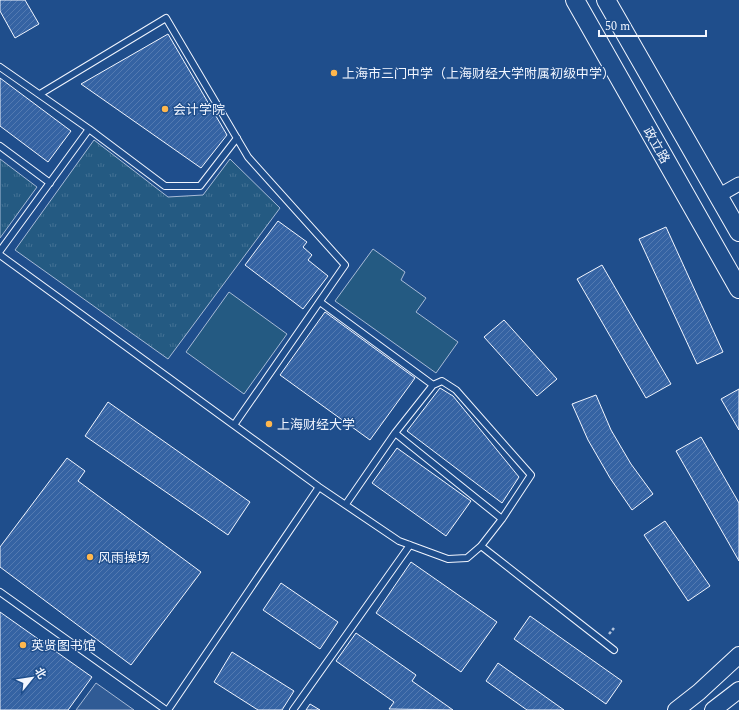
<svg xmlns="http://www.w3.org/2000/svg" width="739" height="710" font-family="Spectral,'Noto Sans SC',serif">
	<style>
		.green { fill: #245a82; stroke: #a8bbd7 }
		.park { fill: url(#park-tufts); stroke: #a8bbd7 }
		.parking { fill: #305b95; stroke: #a8bbd7 }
		.building { fill: url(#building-hatch); stroke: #f2f6ff }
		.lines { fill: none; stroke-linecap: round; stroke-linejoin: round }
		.service-casing { stroke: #f2f6ff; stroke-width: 8 }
		.minor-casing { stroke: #f2f6ff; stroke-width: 15 }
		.tertiary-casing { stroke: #f2f6ff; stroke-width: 18 }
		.secondary-casing { stroke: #f2f6ff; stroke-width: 20 }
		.path { stroke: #b3c4dc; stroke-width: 2.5; stroke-dasharray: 3 2; stroke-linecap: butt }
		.service { stroke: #1f4e8c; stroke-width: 6 }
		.minor { stroke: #1f4e8c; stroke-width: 13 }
		.tertiary { stroke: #1f4e8c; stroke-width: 16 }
		.secondary { stroke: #1f4e8c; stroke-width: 18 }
		.poi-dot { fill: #ffb74d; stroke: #1f4e8c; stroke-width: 1.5 }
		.labels { text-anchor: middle; stroke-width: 3; stroke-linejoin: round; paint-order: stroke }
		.poi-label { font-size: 13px; fill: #f2f6ff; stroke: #1f4e8c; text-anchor: start }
		.street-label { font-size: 13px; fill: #f2f6ff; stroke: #1f4e8c }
	</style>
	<defs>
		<pattern id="park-tufts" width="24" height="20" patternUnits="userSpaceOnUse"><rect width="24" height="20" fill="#245a82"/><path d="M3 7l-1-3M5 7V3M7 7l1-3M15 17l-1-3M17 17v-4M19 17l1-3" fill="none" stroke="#447295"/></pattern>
		<pattern id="building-hatch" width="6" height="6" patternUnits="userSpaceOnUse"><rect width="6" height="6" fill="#3563a3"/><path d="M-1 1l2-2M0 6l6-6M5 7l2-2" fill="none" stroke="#537ab1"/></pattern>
	</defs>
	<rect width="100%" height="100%" fill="#1f4e8c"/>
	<path class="green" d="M373,249L405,272L401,280L426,298L416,312L458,342L436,373L335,301Z
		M229,292L287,334L244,394L186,352Z"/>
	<path class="park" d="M94,140L168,197L203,195L230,159L280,208L168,359L15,250Z
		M0,159L37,187L0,238Z"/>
	<path class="parking" d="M96,683L134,710H76Z"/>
	<path class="building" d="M0,0H25L39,24L15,38L0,11Z
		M168,34L227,135L201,168L81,84Z
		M0,78L71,131L48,162L0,126Z
		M278,221L307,242L303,247L312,255L308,260L328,276L303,309L245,265Z
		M666,227L723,352L697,364L639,239Z
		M602,265L671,384L646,398L577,279Z
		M325,312L415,378L370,440L280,375Z
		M504,320L557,379L537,396L484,337Z
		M440,388L453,396L519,477L502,503L407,431Z
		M739,389V430L721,399Z
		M596,395L611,430L631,464L653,494L632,510L610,478L588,440L572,404Z
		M108,402L250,502L228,535L85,436Z
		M701,437L739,503V561L676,451Z
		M397,448L471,501L446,536L372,483Z
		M67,458L85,471L78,481L201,572L131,665L0,567V547Z
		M665,521L710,586L688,601L644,535Z
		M411,562L497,622L461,672L376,613Z
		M281,583L338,622L320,649L263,610Z
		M0,612L92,677L68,710H0Z
		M530,616L622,681L606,704L514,639Z
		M356,633L416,675L412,681L453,710L389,709L394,702L336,661Z
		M232,652L294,691L282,710H258L214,682Z
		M498,663L564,710H527L486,681Z
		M310,704L320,710H306Z"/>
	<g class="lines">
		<defs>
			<path id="service" d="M0,67L89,129L0,251
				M40,94L166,18L248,157L345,265L234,425
				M89,129L165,186H200L237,138
				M0,146L50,183
				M0,255L319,487L399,541L448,559L467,558L481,546L502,519L531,475L456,390L442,381L433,385L320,302
				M395,433L502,519
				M346,504L395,433L433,385
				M481,546L614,650
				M0,592L166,710
				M168,710L319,487
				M293,710L410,545"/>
			<path id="minor" d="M718,196L739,184"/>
			<path id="tertiary" d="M676,710L699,692L739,655
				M713,710L739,690"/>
			<path id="secondary" d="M575,0L739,289
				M606,0L739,232"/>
		</defs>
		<use href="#service" class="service-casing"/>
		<use href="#minor" class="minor-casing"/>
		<use href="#tertiary" class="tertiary-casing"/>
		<use href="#secondary" class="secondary-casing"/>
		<path class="path" d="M609,634L614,628"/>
		<use href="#service" class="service"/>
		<use href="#minor" class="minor"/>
		<use href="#tertiary" class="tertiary"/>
		<use href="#secondary" class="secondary"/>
	</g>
	<g class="poi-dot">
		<circle cx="334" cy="73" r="4"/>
		<circle cx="165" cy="109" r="4"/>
		<circle cx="269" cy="424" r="4"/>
		<circle cx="90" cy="557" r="4"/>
		<circle cx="23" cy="645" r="4"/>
	</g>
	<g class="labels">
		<g class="poi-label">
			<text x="342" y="78">上海市三门中学（上海财经大学附属初级中学）</text>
			<text x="173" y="114">会计学院</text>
			<text x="277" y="429">上海财经大学</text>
			<text x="98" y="562">风雨操场</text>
			<text x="31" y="650">英贤图书馆</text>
		</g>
		<g class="street-label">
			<text transform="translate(657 145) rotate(60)" y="5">政立路</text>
		</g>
	</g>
	<g transform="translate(32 678) rotate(60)" stroke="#1f4e8c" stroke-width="3" paint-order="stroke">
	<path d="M0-3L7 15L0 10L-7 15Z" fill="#f2f6ff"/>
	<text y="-6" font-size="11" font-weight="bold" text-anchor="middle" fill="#f2f6ff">北</text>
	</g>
	<path d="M599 30v6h107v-6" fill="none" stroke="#f2f6ff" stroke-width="2"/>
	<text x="605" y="30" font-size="12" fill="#f2f6ff" stroke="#1f4e8c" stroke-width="3" paint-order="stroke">50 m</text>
</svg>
